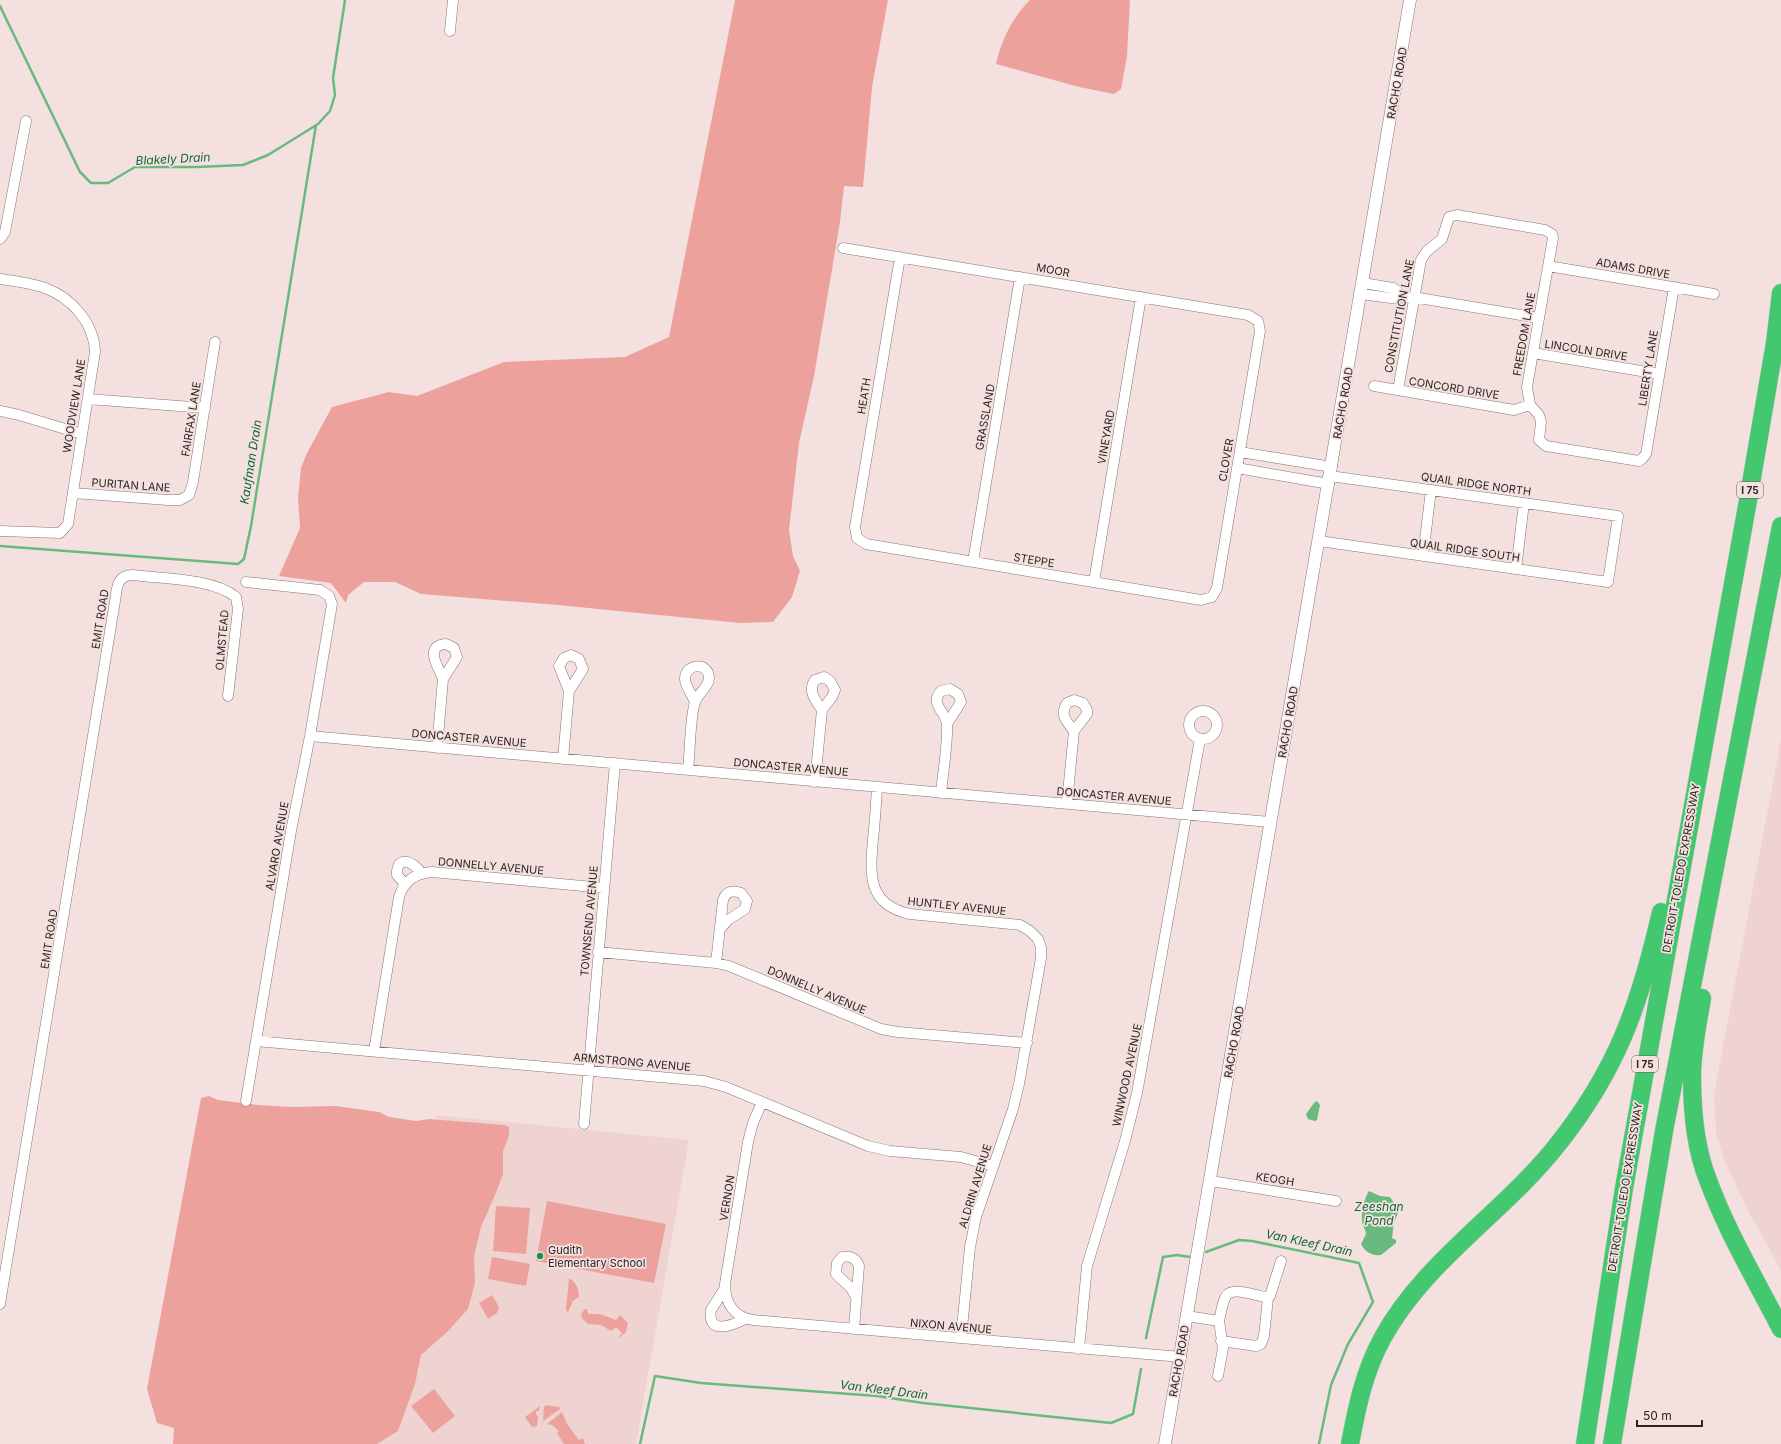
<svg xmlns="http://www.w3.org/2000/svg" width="1781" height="1444" font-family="Inter,sans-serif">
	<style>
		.built { fill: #efd3d1 }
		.green { fill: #eca19d }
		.water { fill: #69ba7e }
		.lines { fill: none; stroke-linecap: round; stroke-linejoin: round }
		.stream { stroke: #69ba7e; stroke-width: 2.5 }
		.minor-casing { stroke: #857473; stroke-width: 11 }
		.tertiary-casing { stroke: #857473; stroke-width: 13 }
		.motorway-casing { stroke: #c8c6c6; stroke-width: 19 }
		.minor { stroke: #fff; stroke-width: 10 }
		.tertiary { stroke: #fff; stroke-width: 12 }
		.motorway { stroke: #43c870; stroke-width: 18 }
		.poi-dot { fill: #20914b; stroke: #f4e1df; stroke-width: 1.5 }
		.labels { text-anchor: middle; stroke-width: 3.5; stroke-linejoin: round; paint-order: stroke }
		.shield { fill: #f4e1df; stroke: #675d5b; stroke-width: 1 }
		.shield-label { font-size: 10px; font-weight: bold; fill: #2b2423 }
		.street-label { font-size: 11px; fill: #2b2423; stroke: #f4e1df }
		.poi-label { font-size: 11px; fill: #2b2423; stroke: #f4e1df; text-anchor: start }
		.water-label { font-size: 12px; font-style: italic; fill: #0a6932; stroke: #f4e1df }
	</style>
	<rect width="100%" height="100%" fill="#f4e1df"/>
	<path class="built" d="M1781,740V1270L1750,1214L1725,1163L1716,1132L1714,1094Z
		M436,1115L689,1140L636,1444H377Z"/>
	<path class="green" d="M735,0H888L872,87L863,187L844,186L840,222L814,376L799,443L789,530L793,556L800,571L792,597L773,622L740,623L558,605L421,594L395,582H364L348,595L346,603L331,583L279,576L300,528L298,497L301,468L307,453L332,407L389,392L417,396L504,362L625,357L669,337Z
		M1030,0H1130L1127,56L1121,89L1114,94L1079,87L996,64C1002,39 1012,18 1030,0Z
		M209,1096L218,1100L257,1105L291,1107L336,1106L379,1112L389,1117L416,1121L429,1119L504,1125L509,1127V1136L503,1151V1174L495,1195L481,1227L474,1256L475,1283L468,1309L447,1332L421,1355L415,1384L398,1431L377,1444H173L174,1428L157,1423L147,1389L201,1098Z
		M547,1201L666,1224L654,1283L536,1261Z
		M496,1206L530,1208L526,1254L493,1251Z
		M492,1257L530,1264L526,1286L488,1279Z
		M569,1278C576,1282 579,1289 579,1297L573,1301L568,1312L566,1310Z
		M492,1295L499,1307L497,1313L488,1319L479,1303Z
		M585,1309H587L588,1314H600L616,1320L620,1315L628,1323L626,1332L617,1339L622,1333L616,1327L611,1331L601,1325L588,1324L582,1318L581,1314Z
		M434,1389L455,1416L433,1433L411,1406Z
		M546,1405L559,1407L560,1409L543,1421L544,1407Z
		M540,1406L539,1411H536V1415L538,1416L537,1426L532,1427L525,1417Z
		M562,1412L567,1424L579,1440L583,1438L585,1444H564L557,1433L559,1431L552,1425L547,1424Z"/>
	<path class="water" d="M1317,1101L1320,1105L1317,1120L1315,1121L1308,1119L1306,1114L1314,1103Z
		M1369,1191L1380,1196L1390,1197L1394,1203L1396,1204L1398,1213L1394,1222L1392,1238L1396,1240V1243L1381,1255C1372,1256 1365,1252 1361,1244L1366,1234C1366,1230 1364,1229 1363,1225C1360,1217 1364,1198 1369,1191Z"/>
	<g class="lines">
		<path class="stream" d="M0,6L80,172L91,183H108L135,167H197L243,165L268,155L318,124L330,111L335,95L333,78L345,0
			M0,546L238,564L244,559L251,526L316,125
			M1206,1252L1239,1240L1252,1241L1359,1263L1373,1302L1348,1344L1331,1385L1319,1444
			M1146,1338L1163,1257L1177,1255L1190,1257
			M640,1444L655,1376L701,1383L877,1396L923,1403L1111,1423L1133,1414L1141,1369"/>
		<defs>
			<path id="minor" d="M450,31L453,0
				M0,239L5,232L26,121
				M843,248L1248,315L1258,321L1260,331L1217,588L1212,597L1201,600L866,544L857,538L855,527L900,257
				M1548,266L1714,294
				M0,279C15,281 31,283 45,288C72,298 94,323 95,352L68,524L60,533L0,531
				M1363,283L1393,288L1403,296
				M1361,294L1391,298L1413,297L1539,318
				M1533,353L1659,374
				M1374,386L1514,410L1530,405
				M1398,390L1421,260L1427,251L1442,239L1449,217L1457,215L1545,230L1552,234L1553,238L1527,387L1530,405L1539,415L1541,422L1539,440L1546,446L1639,461L1642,459L1646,454L1674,287
				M88,399L205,408
				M0,411L19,415L82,434
				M1240,452L1332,467
				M1237,468L1329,484
				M73,493L168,500H180L189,495L193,482L215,342
				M1319,541L1608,582L1618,516L1330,476
				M1423,556L1431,490
				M973,562L1020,277
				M1516,569L1524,503
				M246,582L320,590L329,596L332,604L310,736L291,831L246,1101
				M1094,582L1141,297
				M1189 725a14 14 0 1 1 28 0a14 14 0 1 1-28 0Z
				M310,736L1270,822
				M437,748L443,679L457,657L454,648L446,644C423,646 439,668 443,679
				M563,759L569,691L583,669L579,659L571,655L564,658L559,666L569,691
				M688,770C690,753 690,717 695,702C698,693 709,687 709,678C709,662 686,663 685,678C684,685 693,695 695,703
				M815,782L822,710L832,697L835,690L830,681L824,677L815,680C807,691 816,701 822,710
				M877,787C876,805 875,822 873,839C870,874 867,905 910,914L1020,925L1030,931L1038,939L1041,947V958L1019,1084L1013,1109L976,1217L970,1247L961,1338
				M941,793C943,773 948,743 947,724C946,712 929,704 941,691L950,689L958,694L961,702L947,724
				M1067,803L1074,731L1087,714V710L1083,703L1074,700L1067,703C1059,715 1067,722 1074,731
				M405,884L397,875C396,854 414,861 422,874
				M598,952L716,963L729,966L881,1029L898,1032L1027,1043
				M716,963L723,900C726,891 733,890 741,893L747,901L745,909L728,920L720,929
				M256,1041L704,1081L726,1087L868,1146L890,1151L961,1157L993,1166
				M374,1051L399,897C404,881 416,873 432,872L604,888
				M762,1102L753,1123L748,1142L725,1284C725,1303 734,1317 753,1320L1181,1357
				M584,1124L615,763
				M1211,1181L1336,1201
				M725,1288L711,1310C707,1336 733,1325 745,1319
				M0,1304L115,601C117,587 117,575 133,575C163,579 212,578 236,597L238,609L228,696
				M1187,1316L1219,1321L1223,1348L1218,1376
				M1219,1321C1221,1313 1222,1303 1226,1296C1231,1286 1259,1296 1268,1298L1270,1296L1281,1261
				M854,1329L859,1266C857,1259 850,1255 842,1257L837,1263L836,1274L851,1288L856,1297
				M1221,1341L1256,1346L1261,1344L1264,1336L1268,1298
				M1079,1349L1087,1266L1125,1141L1137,1093L1200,739"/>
			<path id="tertiary" d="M1165,1444L1410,0"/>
			<path id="motorway" d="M1702,998C1698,1023 1692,1050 1692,1076C1692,1109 1695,1148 1708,1180C1727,1232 1756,1280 1781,1329
				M1350,1444C1357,1407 1364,1372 1382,1339C1424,1261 1504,1213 1558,1144C1617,1070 1640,1004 1661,912
				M1585,1444L1624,1188L1749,495L1775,343L1781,293
				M1612,1444L1664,1131L1781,526"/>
		</defs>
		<use href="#minor" class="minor-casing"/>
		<use href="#tertiary" class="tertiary-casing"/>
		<use href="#motorway" class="motorway-casing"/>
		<use href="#minor" class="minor"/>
		<use href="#tertiary" class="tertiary"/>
		<use href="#motorway" class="motorway"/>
	</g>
	<circle class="poi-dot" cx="540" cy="1256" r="4"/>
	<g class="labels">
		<g class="shield">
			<rect x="1737" y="482" width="26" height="16" rx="3"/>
			<rect x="1632" y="1056" width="26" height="16" rx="3"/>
		</g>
		<g class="shield-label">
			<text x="1750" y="494">I 75</text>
			<text x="1645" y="1068">I 75</text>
		</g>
		<g class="street-label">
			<text transform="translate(1397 83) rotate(-80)" y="4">RACHO ROAD</text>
			<text transform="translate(1633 268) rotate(10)" y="4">ADAMS DRIVE</text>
			<text transform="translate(1053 270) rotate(10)" y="4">MOOR</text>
			<text transform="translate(1399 316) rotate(-79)" y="4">CONSTITUTION LANE</text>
			<text transform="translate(1524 334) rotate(-80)" y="4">FREEDOM LANE</text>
			<text transform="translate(1586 350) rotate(9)" y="4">LINCOLN DRIVE</text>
			<text transform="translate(1648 368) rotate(-81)" y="4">LIBERTY LANE</text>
			<text transform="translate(1454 388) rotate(9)" y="4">CONCORD DRIVE</text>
			<text transform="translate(864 396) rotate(-81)" y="4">HEATH</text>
			<text transform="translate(1343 403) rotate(-80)" y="4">RACHO ROAD</text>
			<text transform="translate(74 406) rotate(-81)" y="4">WOODVIEW LANE</text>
			<text transform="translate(985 417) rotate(-80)" y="4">GRASSLAND</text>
			<text transform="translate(191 419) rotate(-81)" y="4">FAIRFAX LANE</text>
			<text transform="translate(1106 437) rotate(-80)" y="4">VINEYARD</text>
			<text transform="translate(1226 460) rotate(-80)" y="4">CLOVER</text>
			<text transform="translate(1476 484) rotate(8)" y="4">QUAIL RIDGE NORTH</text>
			<text transform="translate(131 485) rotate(4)" y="4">PURITAN LANE</text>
			<text transform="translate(1465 550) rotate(8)" y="4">QUAIL RIDGE SOUTH</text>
			<text transform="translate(1034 560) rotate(9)" y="4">STEPPE</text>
			<text transform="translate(100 619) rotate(-81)" y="4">EMIT ROAD</text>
			<text transform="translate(222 640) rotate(-85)" y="4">OLMSTEAD</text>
			<text transform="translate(1288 722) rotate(-80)" y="4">RACHO ROAD</text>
			<text transform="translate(469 738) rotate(5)" y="4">DONCASTER AVENUE</text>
			<text transform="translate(791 767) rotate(5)" y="4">DONCASTER AVENUE</text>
			<text transform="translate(1114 796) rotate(5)" y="4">DONCASTER AVENUE</text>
			<text transform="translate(277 846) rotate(-80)" y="4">ALVARO AVENUE</text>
			<text transform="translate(491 866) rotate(5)" y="4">DONNELLY AVENUE</text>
			<text transform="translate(1681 868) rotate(-80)" y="4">DETROIT-TOLEDO EXPRESSWAY</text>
			<text transform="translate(957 906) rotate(6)" y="4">HUNTLEY AVENUE</text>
			<text transform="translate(589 921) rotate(-85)" y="4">TOWNSEND AVENUE</text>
			<text transform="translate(49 939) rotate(-81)" y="4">EMIT ROAD</text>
			<text transform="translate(817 990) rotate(23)" y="4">DONNELLY AVENUE</text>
			<text transform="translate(1234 1042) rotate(-80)" y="4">RACHO ROAD</text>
			<text transform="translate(632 1062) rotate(5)" y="4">ARMSTRONG AVENUE</text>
			<text transform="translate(1127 1075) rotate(-78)" y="4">WINWOOD AVENUE</text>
			<text transform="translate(1275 1179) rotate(9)" y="4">KEOGH</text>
			<text transform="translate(975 1186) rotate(-73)" y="4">ALDRIN AVENUE</text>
			<text transform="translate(1625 1187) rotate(-81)" y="4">DETROIT-TOLEDO EXPRESSWAY</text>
			<text transform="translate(727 1198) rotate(-81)" y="4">VERNON</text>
			<text transform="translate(951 1326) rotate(5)" y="4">NIXON AVENUE</text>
			<text transform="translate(1179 1361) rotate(-80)" y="4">RACHO ROAD</text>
		</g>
		<g class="poi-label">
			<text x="548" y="1254">Gudith<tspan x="548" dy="13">Elementary School</tspan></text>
		</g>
		<g class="water-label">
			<text transform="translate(173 159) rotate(-3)" y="4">Blakely Drain</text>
			<text transform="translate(251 462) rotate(-81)" y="4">Kaufman Drain</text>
			<text x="1379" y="1211">Zeeshan<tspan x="1379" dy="14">Pond</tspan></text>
			<text transform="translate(1309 1243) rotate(12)" y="4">Van Kleef Drain</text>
			<text transform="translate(884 1390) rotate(7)" y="4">Van Kleef Drain</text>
		</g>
	</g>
	<path d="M1637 1420v6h65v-6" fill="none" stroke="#2b2423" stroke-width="2"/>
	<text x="1643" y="1420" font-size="12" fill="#2b2423" stroke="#f4e1df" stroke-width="3" paint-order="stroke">50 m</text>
</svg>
